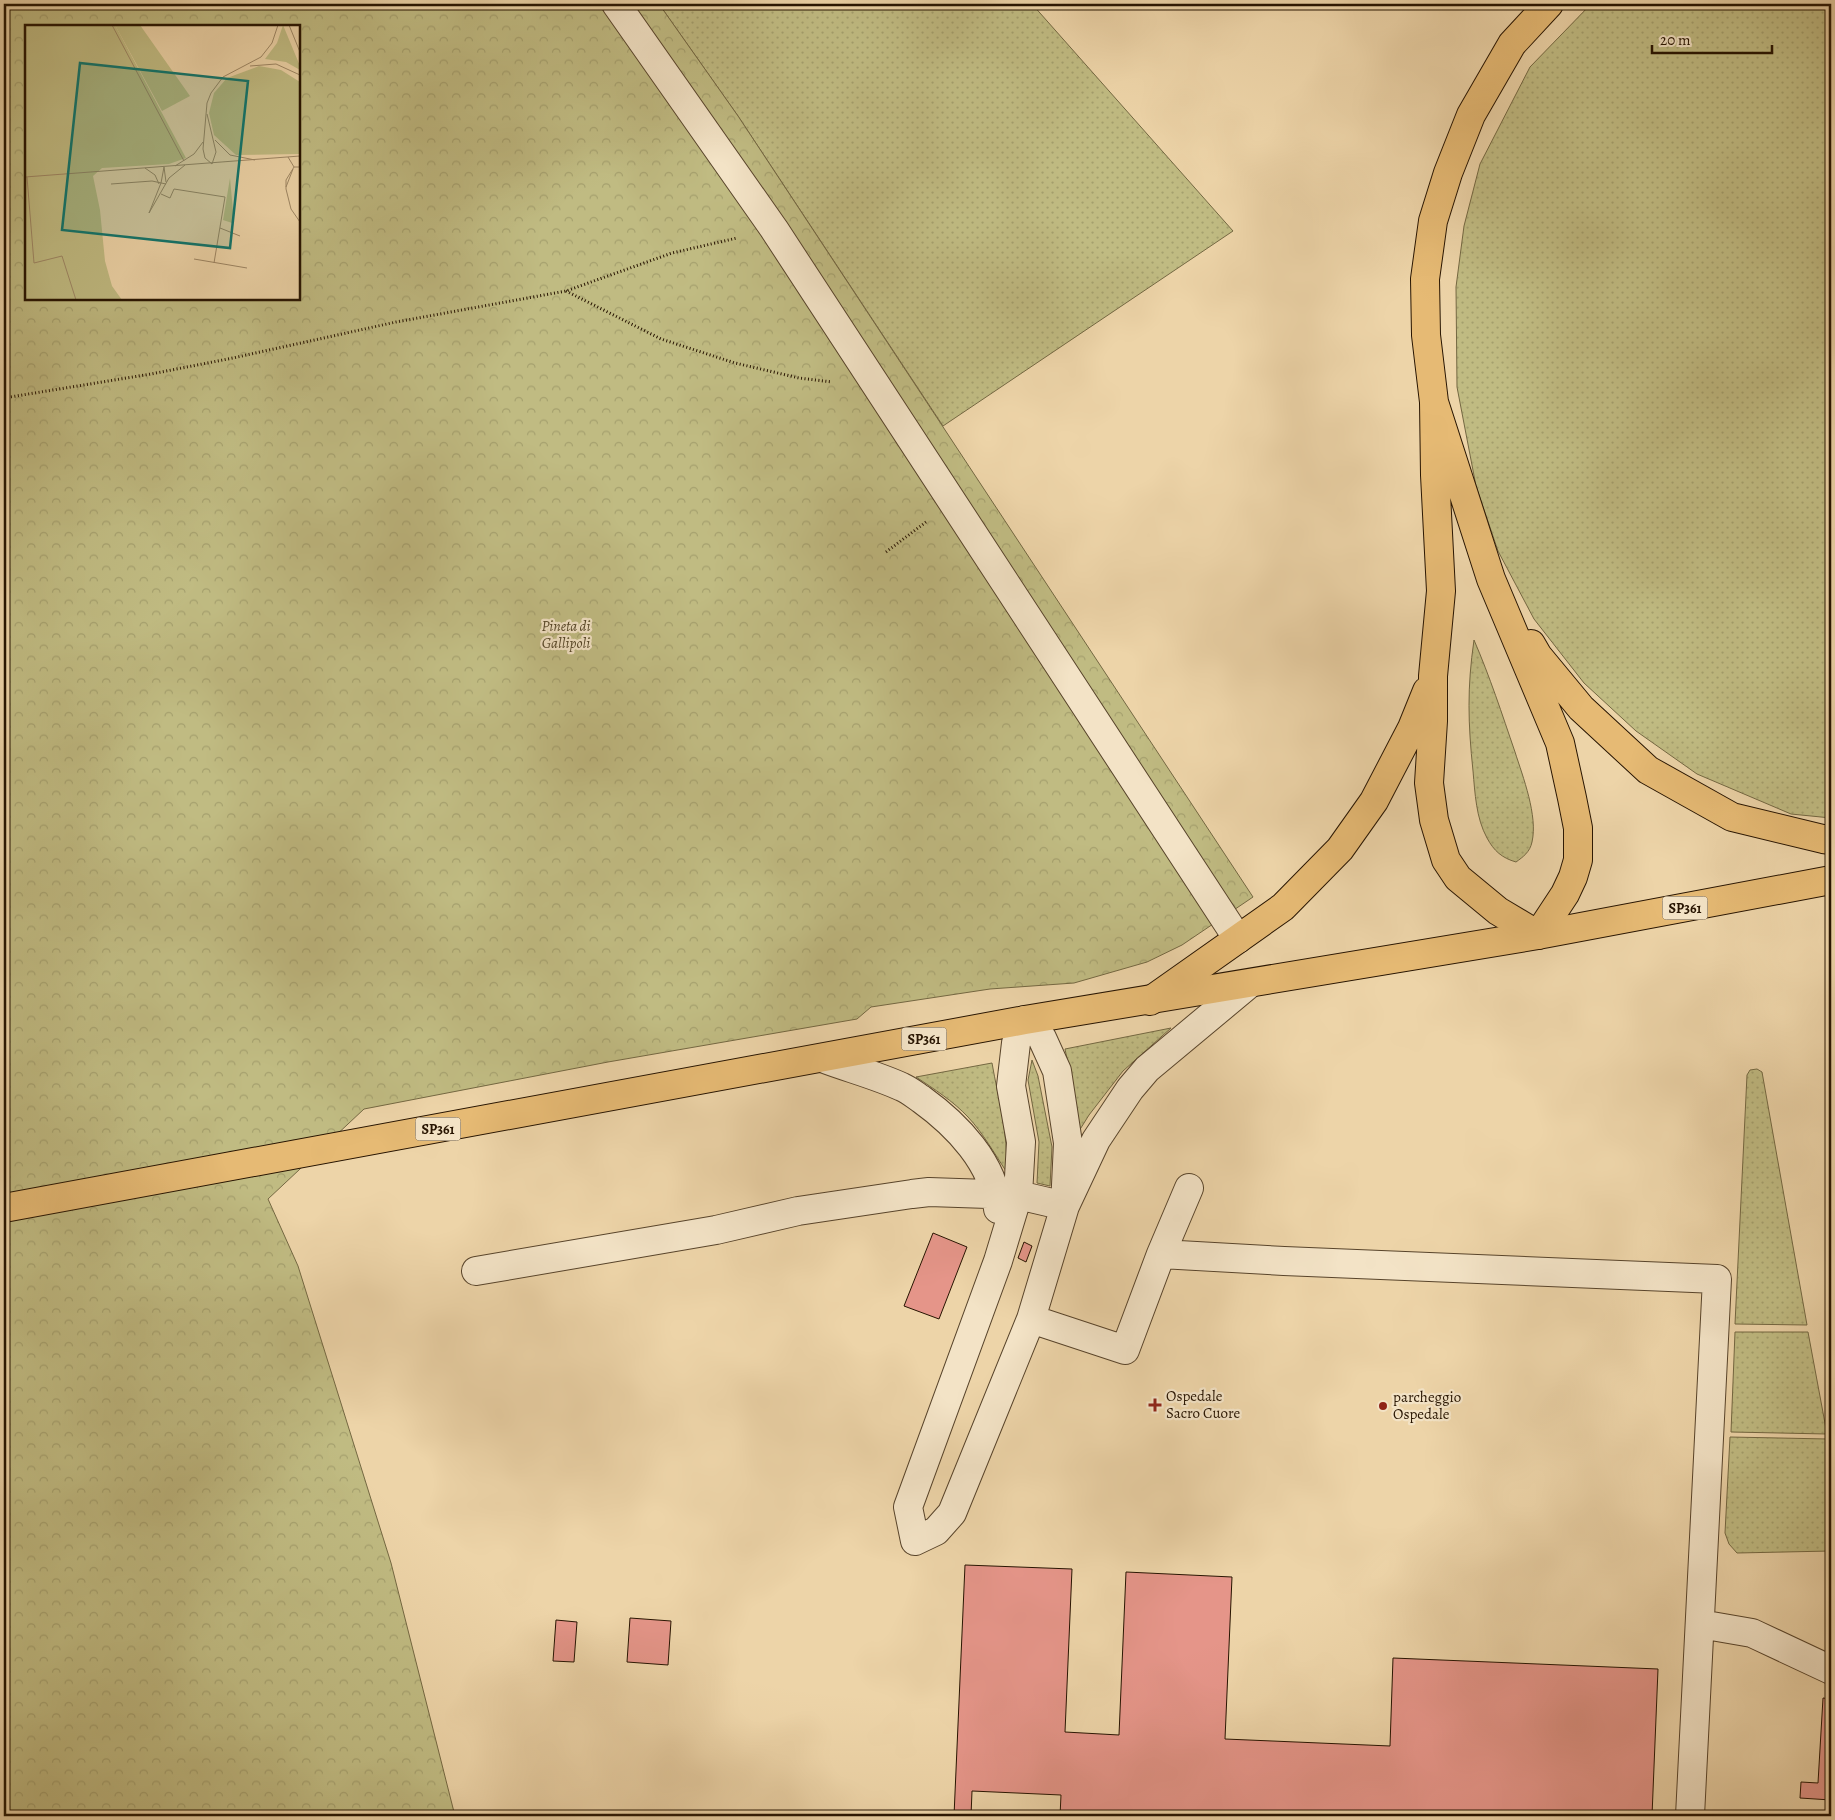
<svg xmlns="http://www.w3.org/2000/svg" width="1835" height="1820" font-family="Alegreya,serif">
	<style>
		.green { fill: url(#green-dots); stroke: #746842 }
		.forest { fill: url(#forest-crowns); stroke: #746842; fill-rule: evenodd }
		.building { fill: #e59589; stroke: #271401 }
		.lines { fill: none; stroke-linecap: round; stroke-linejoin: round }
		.minor-casing { stroke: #58442b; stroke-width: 30 }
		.major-casing { stroke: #271401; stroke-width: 30 }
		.highway-casing { stroke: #271401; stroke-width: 30 }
		.path { stroke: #271401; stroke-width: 3; stroke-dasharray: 1 2.5; stroke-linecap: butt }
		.minor { stroke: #f3e3c6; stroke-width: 28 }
		.major { stroke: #e6ba74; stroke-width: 28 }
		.highway { stroke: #e6ba74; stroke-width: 28 }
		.poi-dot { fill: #8f2418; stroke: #f3e3c6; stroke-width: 2 }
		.labels { text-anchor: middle; stroke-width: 4.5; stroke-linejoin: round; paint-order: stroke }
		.shield { fill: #f3e3c6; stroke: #64523c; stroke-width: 1 }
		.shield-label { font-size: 14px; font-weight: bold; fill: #271401 }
		.park-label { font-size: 15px; font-style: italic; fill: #554628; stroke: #f3e3c6 }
		.poi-label { font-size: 15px; fill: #271401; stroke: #f3e3c6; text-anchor: start }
		.inset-road { fill: none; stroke: #9e8765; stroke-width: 1 }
		.view { fill: #0f766e; fill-opacity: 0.15; stroke: #0f766e; stroke-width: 2.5 }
		.inset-edge { fill: none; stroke: #271401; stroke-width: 2.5 }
	</style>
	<defs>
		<pattern id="green-dots" width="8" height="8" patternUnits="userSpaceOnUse" patternTransform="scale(1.25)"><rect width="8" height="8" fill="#c0bb82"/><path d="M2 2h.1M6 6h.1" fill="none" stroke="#a5a06e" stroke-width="1.8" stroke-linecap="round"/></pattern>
		<pattern id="forest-crowns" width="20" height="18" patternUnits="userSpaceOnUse" patternTransform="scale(1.25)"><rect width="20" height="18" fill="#c0bb82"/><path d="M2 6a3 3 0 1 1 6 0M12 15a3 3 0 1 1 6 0" fill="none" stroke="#a5a06e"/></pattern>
	</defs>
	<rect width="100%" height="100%" fill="#edd4a8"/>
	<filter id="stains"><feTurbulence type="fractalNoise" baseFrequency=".004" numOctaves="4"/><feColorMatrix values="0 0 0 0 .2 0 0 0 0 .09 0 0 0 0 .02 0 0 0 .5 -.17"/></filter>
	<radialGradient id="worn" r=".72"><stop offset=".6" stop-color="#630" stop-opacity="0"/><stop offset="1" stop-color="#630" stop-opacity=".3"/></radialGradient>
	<path class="green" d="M659,4H1032L1233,231L943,426L738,116Z
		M1591,4H1831V818L1791,814L1697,774L1636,731L1584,683L1534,619L1498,551L1476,486L1457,387L1456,287L1464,226L1480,164L1530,67Z
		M1474,640C1490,677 1502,714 1515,752C1523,777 1538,816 1532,842C1530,852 1523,857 1516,862C1502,858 1494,851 1487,838C1476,818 1475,793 1473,771C1468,723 1467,688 1474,640Z
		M1171,1028L1123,1071L1089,1115L1079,1131L1074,1093L1065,1049Z
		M1032,1060L1038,1076L1052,1147L1050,1186L1037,1183L1039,1142L1028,1080Z
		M992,1063C998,1098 1009,1135 1006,1171C994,1153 983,1133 968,1117C953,1101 934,1089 916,1077Z
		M1757,1069L1762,1072L1807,1325L1735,1324L1747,1075L1750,1070Z
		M1735,1332H1808L1827,1434L1731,1432Z
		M1730,1437L1828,1439L1831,1458V1551L1737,1553L1729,1544L1725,1533Z"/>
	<path class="forest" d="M4,4H659L738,116L1253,897L1182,945L1147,962L1074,983L990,989L871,1007L857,1019L608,1062L364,1109L268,1199L298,1266L391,1563L455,1816H4ZM26,26H299V299H26Z"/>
	<path class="building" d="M933,1233L967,1247L939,1319L904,1306Z
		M1024,1242L1032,1246L1026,1262L1018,1258Z
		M965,1565L1072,1569L1065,1732L1119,1735L1126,1572L1232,1577L1225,1739L1390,1746L1393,1658L1658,1669L1652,1816H1060L1061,1795L972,1791L971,1816H954Z
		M630,1618L671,1621L668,1665L627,1662Z
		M556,1620L577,1622L574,1662L553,1661Z
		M1823,1698L1831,1699V1800L1800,1798L1801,1782L1818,1783Z"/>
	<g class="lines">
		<defs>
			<path id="minor" d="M616,4L774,229L1238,939
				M822,1058C848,1068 876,1075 902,1087C909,1090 915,1095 921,1099C957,1125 994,1163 998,1209
				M1065,1206L1068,1143L1057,1071L1042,1038L1025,1020L1016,1043L1011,1086L1021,1142L1018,1195L998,1261L908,1507L915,1541L936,1531L952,1513L1031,1319L1065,1206L1096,1140L1130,1089L1147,1069L1249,984
				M1161,1254L1189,1188
				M476,1271L716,1230L798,1211L912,1194L929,1192L1018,1195L1065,1206
				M1031,1319L1125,1350L1161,1254L1284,1261L1717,1279L1690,1816
				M1700,1624L1752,1633L1831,1670"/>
			<path id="major" d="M4,1208L1025,1020L1538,935L1831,880"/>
			<path id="highway" d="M1434,402L1491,579L1560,743L1572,798L1578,828V860L1573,877L1565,894L1538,935L1498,911L1458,878L1446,860L1434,820L1429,783L1433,721V676L1441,591L1435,475L1434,402L1426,335L1425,279L1433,221L1448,173L1471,115L1512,44L1549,4
				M1531,644L1538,656L1581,708L1648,770L1732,817L1823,839L1831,840
				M1150,1001L1283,907L1340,849L1374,801L1412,728L1427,691"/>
		</defs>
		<use href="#minor" class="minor-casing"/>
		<use href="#major" class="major-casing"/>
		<use href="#highway" class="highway-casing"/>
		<path class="path" d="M566,291L661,339L735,363L799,378L832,382
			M4,398L151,374L233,358L396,322L566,291L672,253L737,238
			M886,552L926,522"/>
		<use href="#minor" class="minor"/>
		<use href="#major" class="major"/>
		<use href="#highway" class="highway"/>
	</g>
	<g class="poi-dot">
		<path d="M1152.5 1397.5h5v5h5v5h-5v5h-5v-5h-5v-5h5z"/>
		<circle cx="1383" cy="1406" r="5"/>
	</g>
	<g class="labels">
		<g class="shield">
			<rect x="1662.5" y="896.5" width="45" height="23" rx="4"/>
			<rect x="901.5" y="1027.5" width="45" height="23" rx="4"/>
			<rect x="415.5" y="1117.5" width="45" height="23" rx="4"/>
		</g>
		<g class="shield-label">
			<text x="1685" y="913">SP361</text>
			<text x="924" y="1044">SP361</text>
			<text x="438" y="1134">SP361</text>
		</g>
		<g class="park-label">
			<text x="566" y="631">Pineta di<tspan x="566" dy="17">Gallipoli</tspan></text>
		</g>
		<g class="poi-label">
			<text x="1166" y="1401">Ospedale<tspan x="1166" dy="17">Sacro Cuore</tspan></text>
			<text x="1393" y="1402">parcheggio<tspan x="1393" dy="17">Ospedale</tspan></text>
		</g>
	</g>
	<g transform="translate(25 25)">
		<rect width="275" height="275" fill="#edd4a8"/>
		<path d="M90,0H115L165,71L137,86ZM258,0L275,41V45L261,37L240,34L252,18ZM234,41L256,45L275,57V129L211,130L189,110L184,88L189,68L202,53ZM205,153L209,197L207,198L198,195Z" fill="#c0bb82"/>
		<path d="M0,0H90L161,133L144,139L77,143L68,151L75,185L80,236L87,261L97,275H0Z" fill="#c0bb82"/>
		<path class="inset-road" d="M87,0L159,136M264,0L275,27M225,41L251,39L275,50M182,89L191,127L187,139L180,133L178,124L182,78L186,68L198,52L236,32L247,18L253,0M190,115L205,130L230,135M263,132L269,142H275M150,141L169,129L178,117M139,142L141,157M269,142L261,155V164L266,184L275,197M120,143L130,150L134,159M0,152L275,131M2,152L9,238L37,231L51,275M86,159L127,156L141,159M261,162L268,144M136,169L145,173L149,164L200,172L189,238M124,188L144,153L160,140M124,188L136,158L139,142M195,203L215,211M169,234L222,243"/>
		<path class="view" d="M55,38L223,56L205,223L37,205Z"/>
		<rect width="275" height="275" class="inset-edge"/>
	</g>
	<rect width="1835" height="1820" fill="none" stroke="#edd4a8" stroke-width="20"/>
	<rect x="5" y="5" width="1825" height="1810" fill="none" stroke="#271401" stroke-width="2.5"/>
	<rect x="10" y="10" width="1815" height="1800" fill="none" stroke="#271401"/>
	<path d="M1652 45v8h120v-8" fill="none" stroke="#271401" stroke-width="2.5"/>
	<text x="1660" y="45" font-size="15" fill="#271401" stroke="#f3e3c6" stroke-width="4" paint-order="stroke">20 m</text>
	<rect width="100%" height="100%" filter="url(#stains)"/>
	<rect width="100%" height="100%" fill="url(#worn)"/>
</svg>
